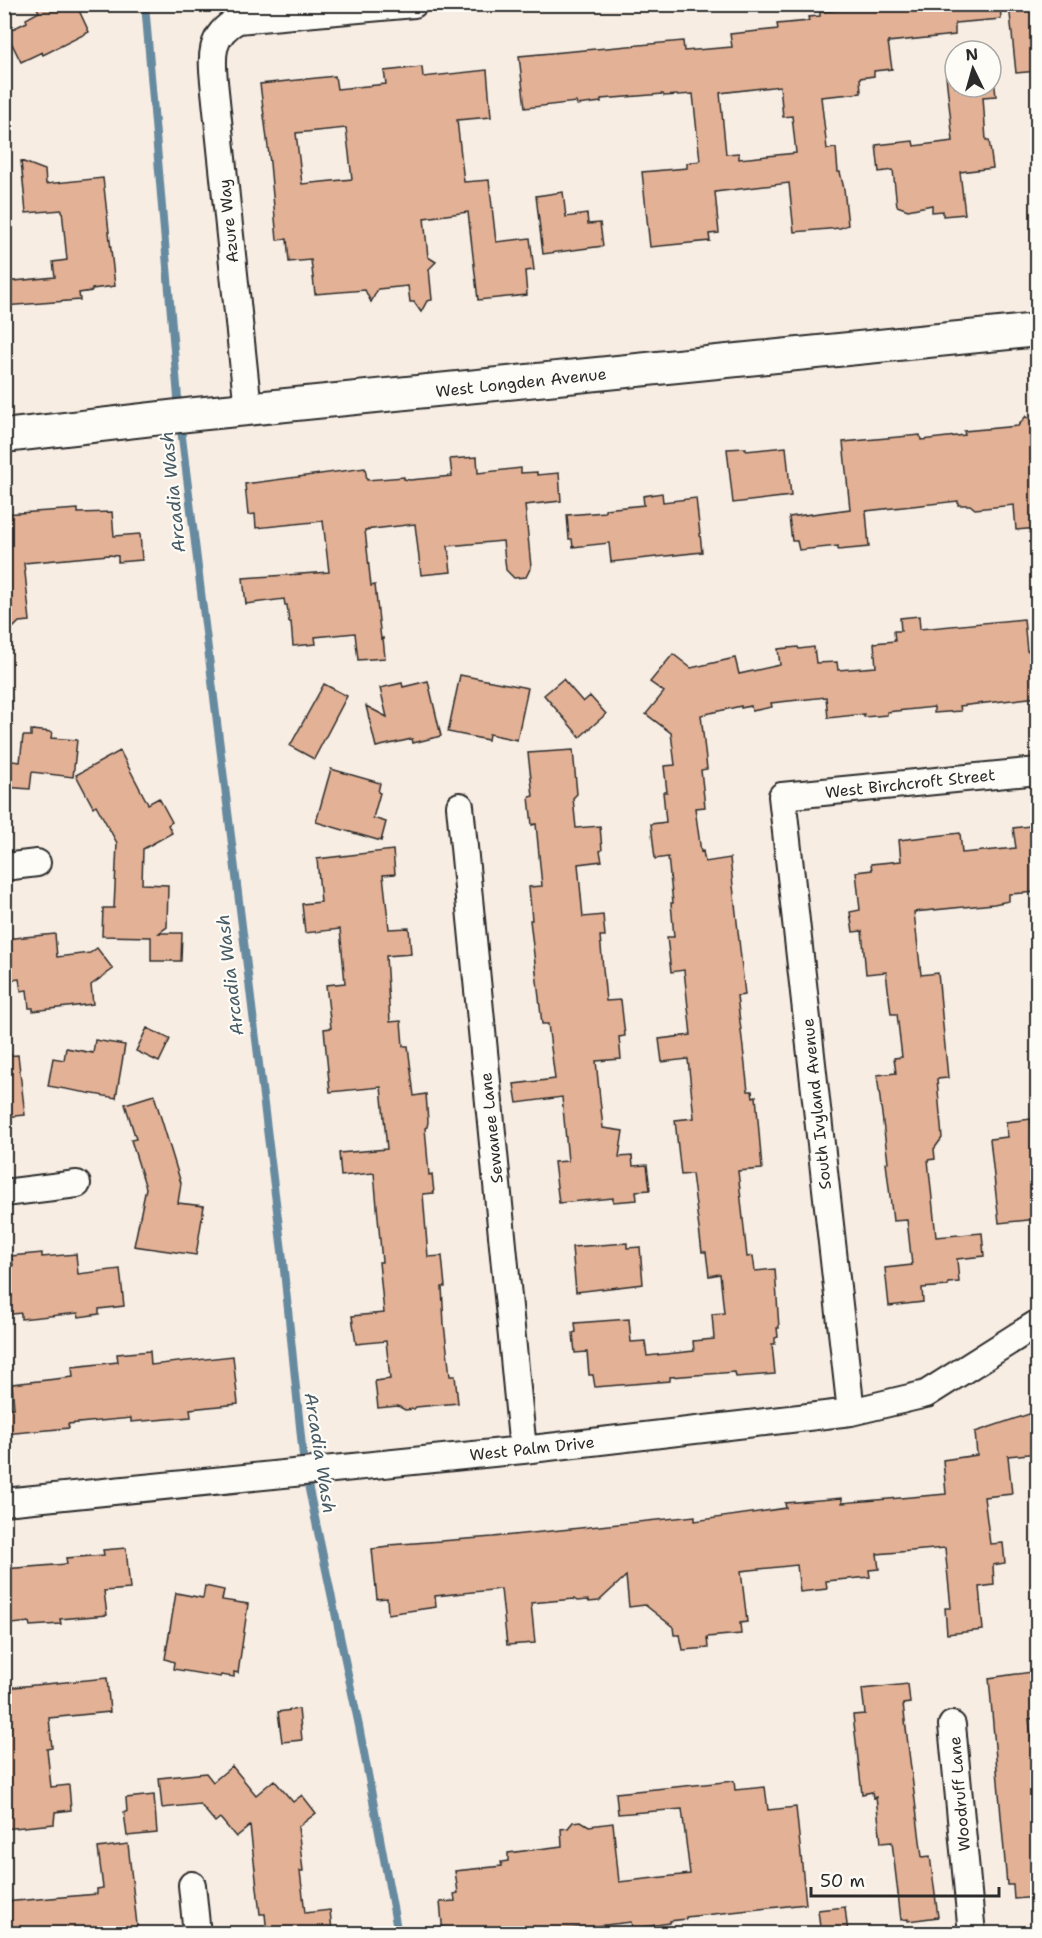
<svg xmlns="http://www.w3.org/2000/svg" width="1042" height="1938" font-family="'Shantell Sans',sans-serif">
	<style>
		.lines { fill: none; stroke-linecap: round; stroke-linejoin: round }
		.stream { stroke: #668a9f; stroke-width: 8 }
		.building { fill: #e3b195; stroke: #2b2b2b; stroke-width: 1.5; fill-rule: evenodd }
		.minor-casing { stroke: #2b2b2b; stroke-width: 30 }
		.tertiary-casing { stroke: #2b2b2b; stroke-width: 36 }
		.minor { stroke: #fdfcf7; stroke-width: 26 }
		.tertiary { stroke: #fdfcf7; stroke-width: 32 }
		.labels { text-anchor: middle; stroke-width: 4.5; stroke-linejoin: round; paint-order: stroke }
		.street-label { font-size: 16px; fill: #2b2b2b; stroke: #fdfcf7 }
		.water-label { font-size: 18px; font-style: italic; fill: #485b65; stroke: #fdfcf7 }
	</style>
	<rect width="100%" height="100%" fill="#f8ede3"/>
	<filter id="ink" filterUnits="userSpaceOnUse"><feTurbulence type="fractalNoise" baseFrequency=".0167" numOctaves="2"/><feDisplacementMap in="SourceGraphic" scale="12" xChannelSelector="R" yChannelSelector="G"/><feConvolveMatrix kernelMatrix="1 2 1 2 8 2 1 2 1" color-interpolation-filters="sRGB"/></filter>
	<g filter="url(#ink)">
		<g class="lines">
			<path class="stream" d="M145,4L179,410
				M180,421L282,1251L304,1466L359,1726L398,1934"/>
		</g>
		<path class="building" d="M35,4H76L89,32L43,55L42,52L21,62L6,32L27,22L26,19L39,12Z
			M875,4H1000L1001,19L955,23V35L888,42L892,69L874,71V76L860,78L861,93L821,97L827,149L836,148L838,172H840L844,189L848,225L840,228L794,232L789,183L715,192L719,233L709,234L710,241L650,247L642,172L687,168V163L700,161L693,94L664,96L663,94L601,99V102L577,105L576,102L525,108L519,56L683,41L684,51L732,47L730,34L778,29L777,24L809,21L808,17L820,16V12L875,6ZM780,86L783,117L792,116L796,153L739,159V153L726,154L720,93Z
			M1009,4H1038V71L1016,73Z
			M422,67L423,77L487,70L491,117L457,120L464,182L489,180L496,242L530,238L534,270L525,271L527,295L478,300L468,212L424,218L428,257L436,262L429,269L432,300L427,301L421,312L414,302H410L408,286L378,289L371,302L365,290L315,294L311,260L289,262L287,239L277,240L270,163L260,84L335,76L337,89L386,84L384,71ZM346,128L352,179L302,184L296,133Z
			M991,71H993L996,96L983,97L986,140H989L993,168L960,172L965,214L943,216V211L932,212V205L908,210L897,206L893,170L879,172L876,145L913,141L914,146L953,141L946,76L955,75V87H991Z
			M21,161L45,170L46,184L103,178L115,286L92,289V291L79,293L80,300L4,306V282L55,277L53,262L67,260L62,210L26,213Z
			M563,192L566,217L587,214L588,224L600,223L603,246L543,254L536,196Z
			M1026,416L1038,426V528L1016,530L1014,505L975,509L970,505H958V501L866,511L869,547L838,550V546L799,550L797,541H792L789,517L850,509L843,442L920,435L921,440L965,435L964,431L1018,426Z
			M786,447L791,496L733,503L727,449L746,448V451Z
			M477,457L478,473L521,468V473L537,472V475L559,473L561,501L525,505L531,567L526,577L514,578L506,570L503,541L448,546L451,572L421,575L415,524L365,530L371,586L375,585L381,639L383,638L385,658L358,660L355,633L315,637L316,644L293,646L291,622H289L287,605H285L284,599L246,604L243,578L329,572L323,521L256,528L255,514L248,515L245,484L365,468L367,480L404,477V479L410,480L452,476L450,459Z
			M662,493L663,502L696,498L702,552L611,562L609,543L573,547L572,539H569L567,515L605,512V509L644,505L643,496Z
			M78,509V513L112,512L114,536L140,534L142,560L118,562V556L109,555L24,563L30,621L19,622L4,637V514Z
			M919,616L920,629L1024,619L1027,651L1038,650V697L960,706L961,711L934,713V707L887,712V715L864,717V714L828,718L826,697L771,703L772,707L752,711L751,706L741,708V706L701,715L707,769L701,770L705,807L695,808L701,852L703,851L705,862L730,858L745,995L737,996L748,1091H752L753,1097L756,1096L762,1169L738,1171L747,1257L753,1256L755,1271L775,1269L779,1328H777L778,1337L775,1338V1344H772L775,1374L736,1377L735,1372L670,1377V1381L595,1387L593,1375H589L587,1352L575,1353L573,1333L576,1332L575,1323L629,1319L631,1342L645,1341L647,1356L694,1351L693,1341L714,1339L712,1314L724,1313L720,1274L709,1276L706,1252H702L692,1174L681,1175L675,1120L694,1118L688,1059L662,1062L659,1039L691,1035L684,970L671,972L667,937H674L671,903H673L668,857L655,859L651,824L666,822L663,792H667L664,766L675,765L671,733L646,714L664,692L650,682L673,654L691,668L735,658L739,674L780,665L778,649L798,647L799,649L814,647L816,663L837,662L838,670L876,667L874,643L895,641L894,631H901L900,618Z
			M460,675L528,688L517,740L489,734L488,740L448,732Z
			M563,679L583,702L590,696L606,714L580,737L544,695Z
			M428,681L441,736L413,743L412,739L376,747L366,706L387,717L380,688L402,683L403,687Z
			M324,684L347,696L314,759L290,746Z
			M31,730L52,732L51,738L77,740L73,777L32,772L30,789L4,787V760L20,762L23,736H31Z
			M573,750L577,794L573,798L576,828L600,826L602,850L600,851L602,861L578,864L583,917L603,915L605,936H600L606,1001L621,1000L625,1036L619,1037L621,1059L596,1061L603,1128L623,1131L619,1157L632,1156L633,1166L647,1165L650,1190L636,1191L637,1200L613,1202V1198L559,1203L554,1162L568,1161L562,1097L517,1103L514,1084L555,1079L548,1024H542L530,920H532L529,887L542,886L536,824L532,825L529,797L533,796L528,753Z
			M120,751L148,804L159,798L172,822L168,825L172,833L143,849L142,884L168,885L167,927L159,933H182L181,961H151V937L102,936L103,908H114L117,843L96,805L93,807L76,775Z
			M331,769L380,783L378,792L380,793L373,818L386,822L381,841L316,822Z
			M1038,825V892L1009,894V901L994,904L914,912L921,975L938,973L948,1078L937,1079L942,1138L934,1149L935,1159L928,1160L936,1237L982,1233L984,1256L957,1259L959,1282L948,1283V1286L922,1288L923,1302L889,1306L885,1268L912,1265L907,1220L893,1221L886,1163L888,1162L877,1075L896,1073L894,1058L902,1057L897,1014H891L886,972L866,974L862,931L853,932L850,912L860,910L856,872L872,870L871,864L901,861L899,840L960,833L962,853L1016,848L1013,828Z
			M393,850L395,874L383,875L389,929L409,928L411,954L386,956L390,1022L401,1021L403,1046H408L414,1096L426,1094L428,1122L427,1127L425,1128L429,1175L432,1174L434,1193L423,1194L428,1257L442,1256L445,1287H442L444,1324L450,1376H455L458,1403L416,1407L414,1409L405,1410L398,1406L378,1408L375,1381L390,1379L386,1341L356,1344L352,1316L384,1313L379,1262H382L374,1173L341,1176L339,1153L387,1149L381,1087L330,1092L324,1029L331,1028L326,985L345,983L340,929L305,933L302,904L321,902L317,859Z
			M55,934L57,957L90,953L97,948L113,969L91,985L93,1004L33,1011V1008H29L27,990L21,991L19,979L4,981V939Z
			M147,1028L170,1039L159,1062L136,1051Z
			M95,1040L125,1045L116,1098L48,1086L53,1058L64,1060L66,1048L93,1053Z
			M18,1055L25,1115L4,1117V1056Z
			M154,1095L181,1183L178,1203L204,1206L196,1255L134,1246L146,1188L131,1140L136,1139L125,1104Z
			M1031,1119L1033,1136L1038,1134V1219L999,1223L990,1139L1007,1137L1006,1122Z
			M627,1243V1248L640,1247L643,1284L576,1292L572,1247Z
			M42,1253V1257L76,1254L78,1274L120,1269L124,1306L99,1309V1314L79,1317L78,1313L21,1319V1313L4,1315V1266L13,1265L11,1256Z
			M150,1351L151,1365L233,1356L238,1404L190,1409L191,1417L131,1422V1418L68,1424L69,1428L4,1434V1409L14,1408L12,1384L73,1377L72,1367L118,1362L117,1354Z
			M1038,1411V1453L1008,1456L1012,1494L984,1497L990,1544L1003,1543L1005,1563L993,1565L994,1585L979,1587L983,1630L947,1634L945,1608H951L945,1548L877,1554L879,1569L869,1570L870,1577L826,1581L827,1589L800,1592L797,1565L741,1571L747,1622L740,1623L741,1634L707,1637L708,1648L683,1650L680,1635H674L673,1627L645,1605L629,1607L626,1576L599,1601L589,1602L588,1600L577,1601L574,1599L531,1603L535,1643L507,1645L501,1589L435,1596L436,1607L388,1614L387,1598L377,1599L372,1549L389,1547V1545L493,1537L695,1516V1521L786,1508L785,1503L842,1498V1503L946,1494L943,1460L977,1455L975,1432Z
			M126,1548L130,1589L104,1591L107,1615L60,1619L61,1624L30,1626L29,1622L4,1625V1569L67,1564L66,1558L104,1555L103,1550Z
			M205,1586L224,1590L222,1600L248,1604L238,1673L234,1672V1677L221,1675L220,1677L173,1669L174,1662L165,1659L176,1593L203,1598Z
			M1038,1671V1718L1029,1719L1034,1760H1038V1897L1014,1899L1013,1885H1007L989,1678Z
			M107,1678L110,1712L49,1718L52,1748L47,1749L51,1787L69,1785L71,1810L55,1812L54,1824L4,1829V1688Z
			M908,1684L910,1703L903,1704L922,1857L930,1856L938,1917L908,1921V1919L901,1920L892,1842L881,1843L876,1797L873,1798L872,1792L862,1794L853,1715L865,1714L862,1689Z
			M299,1709L302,1740L282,1742L278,1712Z
			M232,1766L256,1795L274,1780L293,1802L302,1795L316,1813L298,1827L303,1871H300L305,1913L330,1910L332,1931L267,1934L265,1914H260L250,1826L236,1837L220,1818L215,1822L200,1804L162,1808L159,1778L206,1773L213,1782Z
			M734,1781L735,1790L765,1787L768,1810L796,1807L806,1904L686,1917V1919L670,1921V1923L642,1927H632L631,1922L563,1930L564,1934H443L440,1902L455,1901L454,1894L458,1893L455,1871L502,1866L501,1862L508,1861V1853L562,1846L561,1829L568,1828L573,1822L581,1821L589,1826L613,1823L619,1882L690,1874L682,1809L618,1814L616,1793Z
			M154,1795L157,1833L127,1836L124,1812H127L126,1798Z
			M128,1844L138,1934H4V1902L97,1894V1889L103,1888L98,1848Z
			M845,1907L848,1934H821L818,1910Z"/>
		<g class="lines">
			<defs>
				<path id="minor" d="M248,409L215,91C212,61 207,36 238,20L414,4
					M460,806L523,1450
					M4,867L37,863
					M4,1193L77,1184
					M851,1412L782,796L1038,771
					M4,1502L523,1450L851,1412L926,1394L1038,1323
					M952,1725L972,1934
					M192,1885L197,1934"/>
				<path id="tertiary" d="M4,436L196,414L1038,330"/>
			</defs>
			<use href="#minor" class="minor-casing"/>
			<use href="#tertiary" class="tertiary-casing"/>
			<use href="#minor" class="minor"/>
			<use href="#tertiary" class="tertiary"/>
		</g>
	</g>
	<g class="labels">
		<g class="street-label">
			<text transform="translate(228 221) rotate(-96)" y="6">Azure Way</text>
			<text transform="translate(521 382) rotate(-6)" y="6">West Longden Avenue</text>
			<text transform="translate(910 783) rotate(-6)" y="6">West Birchcroft Street</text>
			<text transform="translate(816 1104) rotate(-96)" y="6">South Ivyland Avenue</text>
			<text transform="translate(491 1128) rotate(-96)" y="6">Sewanee Lane</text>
			<text transform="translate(532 1448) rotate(-6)" y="6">West Palm Drive</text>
			<text transform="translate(959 1794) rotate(-95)" y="6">Woodruff Lane</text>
		</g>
		<g class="water-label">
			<text transform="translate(173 492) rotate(-96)" y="6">Arcadia Wash</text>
			<text transform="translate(230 975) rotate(-97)" y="6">Arcadia Wash</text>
			<text transform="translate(320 1453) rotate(81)" y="6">Arcadia Wash</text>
		</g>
	</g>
	<rect width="1042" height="1938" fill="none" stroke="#fdfcf7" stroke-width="24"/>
	<rect x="12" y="12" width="1018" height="1914" fill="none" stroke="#2b2b2b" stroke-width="2" filter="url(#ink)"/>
	<g transform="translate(973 69) rotate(355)"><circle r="28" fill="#fdfcf7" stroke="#a9a8a5" stroke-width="1.5"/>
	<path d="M0-4.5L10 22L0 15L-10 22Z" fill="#2b2b2b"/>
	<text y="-9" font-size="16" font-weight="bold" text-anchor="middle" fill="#2b2b2b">N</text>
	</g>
	<path d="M811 1887v9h188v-9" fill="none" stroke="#2b2b2b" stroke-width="3"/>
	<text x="820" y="1887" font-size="18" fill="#2b2b2b" stroke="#fdfcf7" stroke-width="4.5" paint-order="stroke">50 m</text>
</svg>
